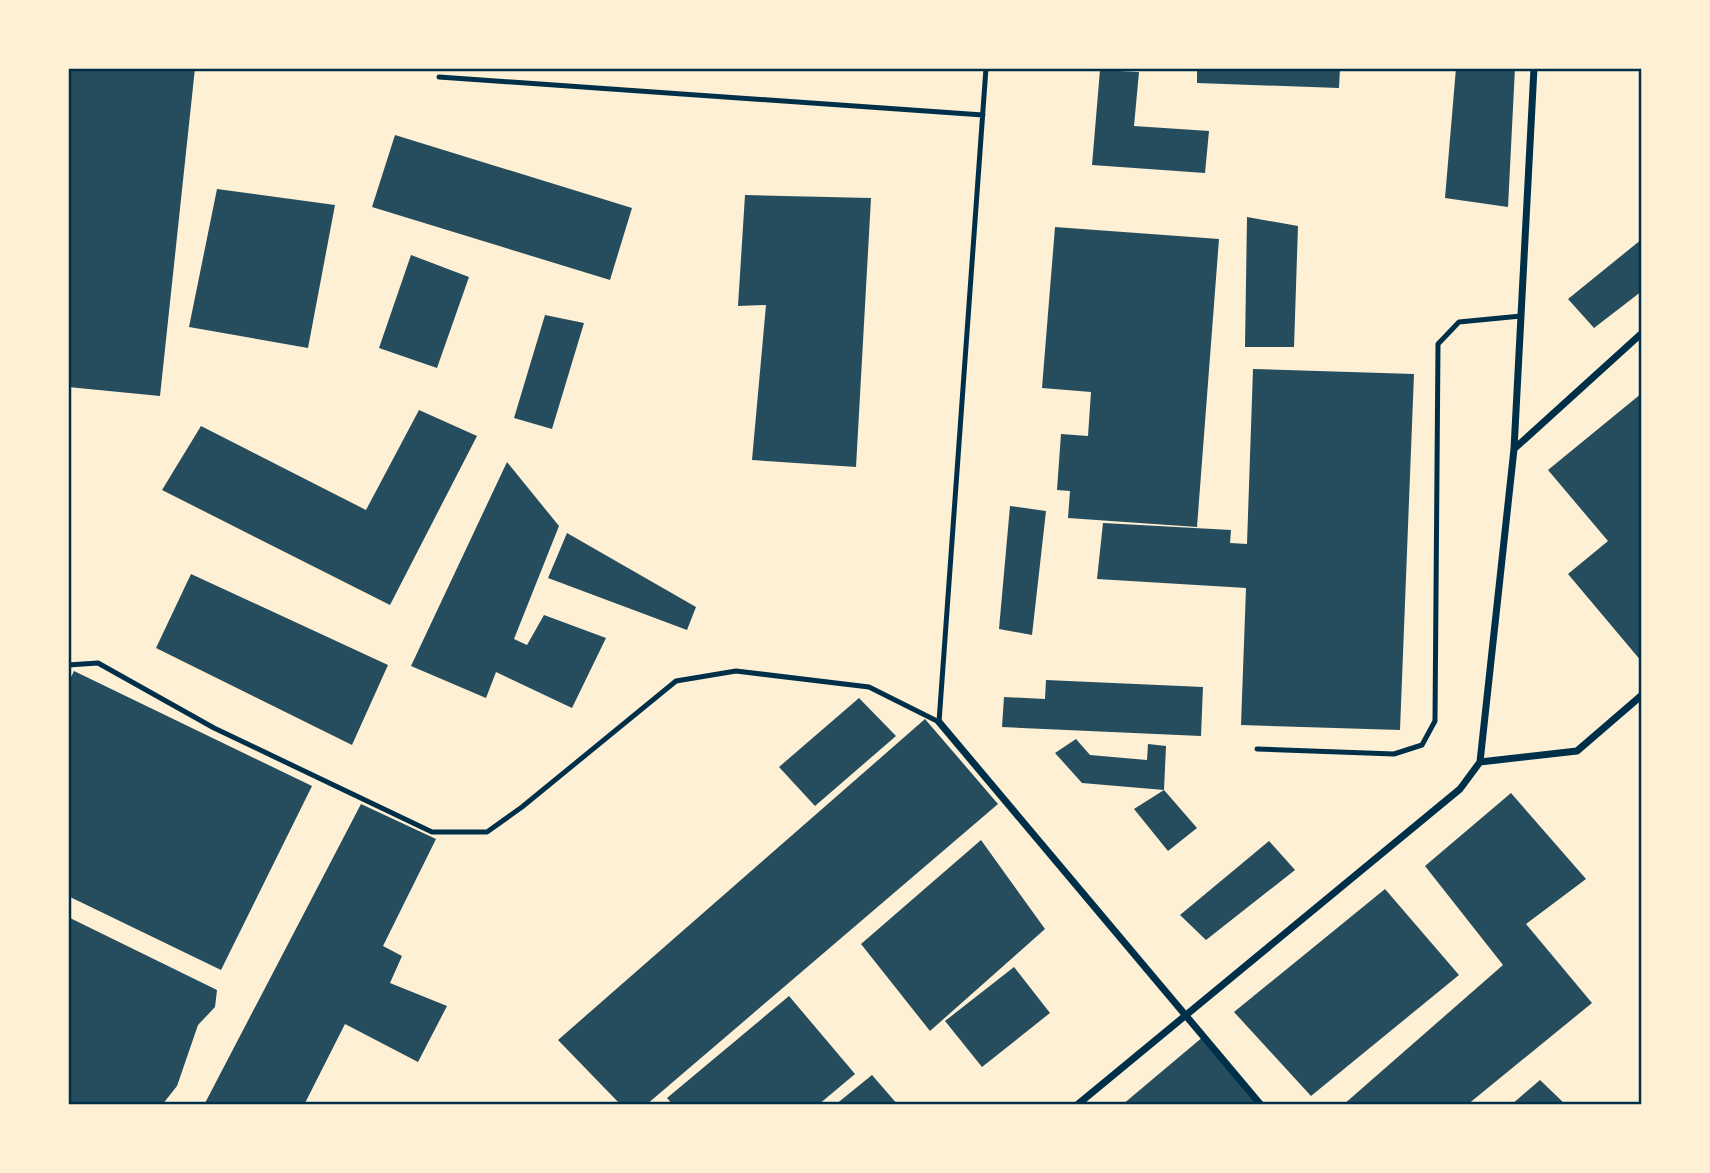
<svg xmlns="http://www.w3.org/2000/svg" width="1710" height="1173" font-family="Karla,sans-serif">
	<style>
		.building { fill: #264d5e }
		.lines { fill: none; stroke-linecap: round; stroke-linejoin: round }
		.service { stroke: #003049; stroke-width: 5 }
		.minor { stroke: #003049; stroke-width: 7 }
		.neatline { fill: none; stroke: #003049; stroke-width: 2.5 }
	</style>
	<rect width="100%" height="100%" fill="#fdf0d5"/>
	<path class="building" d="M68,68H195L160,396L68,387Z
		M1197,68H1340L1339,88L1197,83Z
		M1456,68H1515L1508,207L1445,198Z
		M1100,70L1139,72L1134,126L1209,131L1205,173L1092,165Z
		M395,135L632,208L610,280L372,207Z
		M217,189L335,205L308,348L189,327Z
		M745,195L871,198L856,467L752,460L766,305L738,306Z
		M1247,217L1298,226L1294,347H1245Z
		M1055,227L1219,239L1197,527L1068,518L1070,491L1057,490L1061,434L1088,436L1091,392L1042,388Z
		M1642,239V291L1594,328L1568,299Z
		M411,255L469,277L437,368L379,348Z
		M545,315L584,323L552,429L514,418Z
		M1253,369L1414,374L1400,730L1241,725L1246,588L1097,579L1103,523L1231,530L1230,543L1247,544Z
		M1642,393V662L1568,574L1608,541L1548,470Z
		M419,410L477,436L390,605L162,490L201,426L366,510Z
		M507,462L559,526L514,639L527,645L544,615L606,638L572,708L496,672L486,698L411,666Z
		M1010,506L1046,511L1032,635L999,629Z
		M567,533L696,607L687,630L548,578Z
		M191,574L388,665L352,745L156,648Z
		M74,671L312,786L221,970L68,896V683Z
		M1046,680L1203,687L1201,736L1002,727L1004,697L1045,699Z
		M859,698L896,736L815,806L779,767Z
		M925,719L998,804L646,1105H621L558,1040Z
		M1076,739L1090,755L1147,760L1148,744L1166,746L1164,790L1082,783L1055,753Z
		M1164,790L1197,828L1168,851L1134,809Z
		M1511,793L1586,879L1526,924L1592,1003L1467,1105H1343L1503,965L1425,866Z
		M361,804L436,839L383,946L402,956L390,983L447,1006L418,1062L345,1024L304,1105H204Z
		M981,840L1045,929L930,1031L861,944Z
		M1269,841L1295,870L1206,940L1180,915Z
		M1385,889L1459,975L1311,1096L1234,1012Z
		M68,917L217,990L215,1007L198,1025L177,1086L162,1105H68Z
		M1014,967L1050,1013L982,1067L945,1021Z
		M789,996L855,1074L818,1105H673L667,1098Z
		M1204,1036L1261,1105H1122Z
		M872,1075L898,1105H835Z
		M1540,1080L1566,1105H1511Z"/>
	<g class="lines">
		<path class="service" d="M439,77L983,115
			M68,665L98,663L214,728L432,832H487L522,807L676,681L736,671L869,687L939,722L986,68
			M1257,749L1394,754L1422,745L1435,721L1438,344L1459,322L1521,316"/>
		<path class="minor" d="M1514,449L1642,333
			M939,722L1261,1105
			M1480,762L1577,751L1642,695
			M1077,1105L1460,789L1480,762L1514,449L1534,68"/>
	</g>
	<rect width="1710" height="1173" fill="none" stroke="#fdf0d5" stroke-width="140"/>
	<rect x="70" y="70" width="1570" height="1033" class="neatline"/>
</svg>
